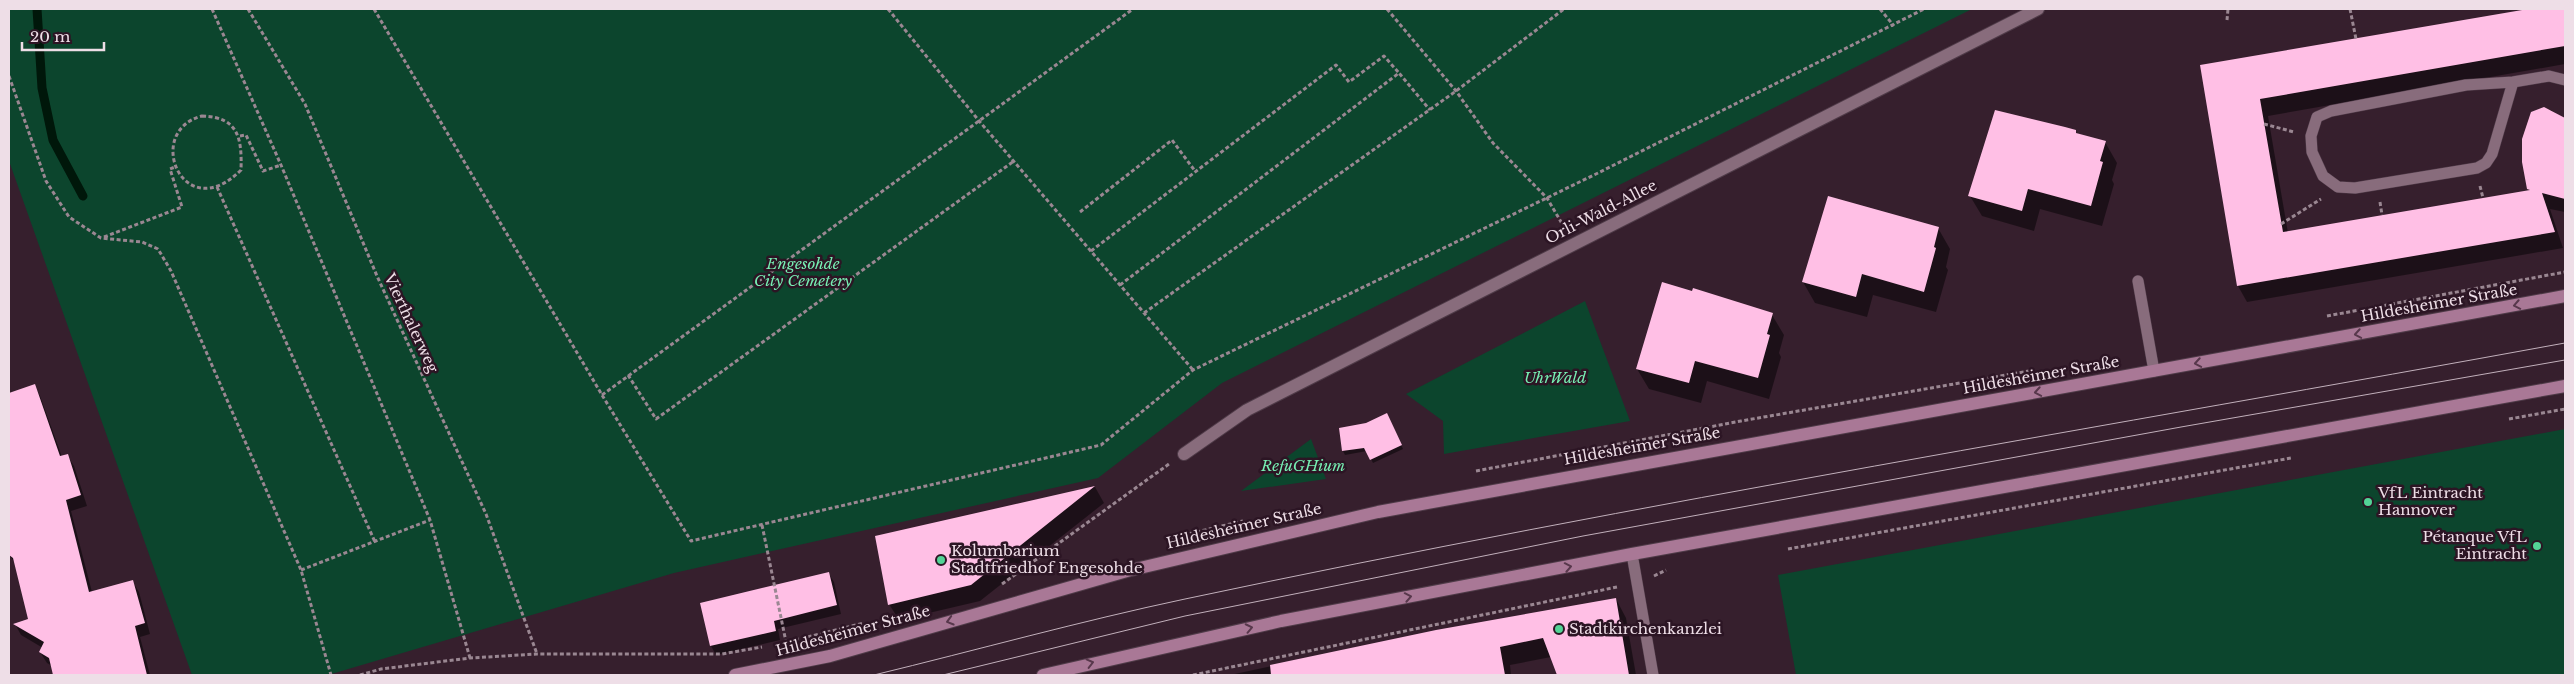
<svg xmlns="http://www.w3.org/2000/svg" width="2574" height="684" font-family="'Libre Baskerville',serif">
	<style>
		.green { fill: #0c452d }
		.shadow { fill: #0007 }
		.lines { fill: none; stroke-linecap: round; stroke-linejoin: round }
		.stream { stroke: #00170a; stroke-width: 9 }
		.building { fill: #ffbfe5 }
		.service-casing { stroke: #4f3b48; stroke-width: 12 }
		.minor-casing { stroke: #4f3b48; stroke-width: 14 }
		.secondary-casing { stroke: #4f3b48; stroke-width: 14 }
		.path { stroke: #9a8792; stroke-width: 3; stroke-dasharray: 4 2.5; stroke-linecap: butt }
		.service { stroke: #886c7c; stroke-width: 11 }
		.minor { stroke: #886c7c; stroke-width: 12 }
		.secondary { stroke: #a97896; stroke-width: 12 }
		.tram { stroke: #c2b0bb; stroke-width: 1 }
		.oneway { stroke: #58384c }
		.poi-dot { fill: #53d396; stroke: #2c1524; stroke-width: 2 }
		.labels { text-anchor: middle; stroke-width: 5; stroke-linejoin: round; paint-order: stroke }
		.street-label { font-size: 15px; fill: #eedee7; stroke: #2c1524 }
		.park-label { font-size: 15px; font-style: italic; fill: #77efb3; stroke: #2c1524 }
		.poi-label { font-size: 15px; fill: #eedee7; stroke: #2c1524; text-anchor: start }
	</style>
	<rect width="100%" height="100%" fill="#361f2d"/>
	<path class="green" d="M9,9H1972L1222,383L1098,478L674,573L328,675H192L9,161Z
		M1585,301L1630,421L1444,454L1443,421L1406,394Z
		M2565,429V675H1796L1778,575Z
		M1311,439L1326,479L1241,491Z"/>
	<path class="shadow" d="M2536,9H2565V64L2268,116L2288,233L2530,191V116L2539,109L2551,110L2565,120V212L2550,209L2563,248L2247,302L2238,286L2201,66Z
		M2075,131L2077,134L2105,142L2117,163L2112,180L2114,184L2102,226L2040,209L2034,231L1982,216L1970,196Z
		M1938,228L1950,249L1946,267L1948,270L1936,312L1873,295L1867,317L1815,303L1803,282Z
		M1772,315L1784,335L1779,353L1781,357L1769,399L1707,381L1701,403L1649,389L1637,369Z
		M34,385L40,396L62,457L67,455L74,466L87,506L71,511L92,592L132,581L139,592L150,634L140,637L150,675H55L52,666L47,663L40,652L43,648L21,635L15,624L30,620L16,565L9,554L23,531L9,536V395Z
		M1389,419L1403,449L1373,463L1367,451L1345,455L1343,451Z
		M1095,487L1104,503L980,601L899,620L889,604L877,537Z
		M829,574L834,582L841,614L778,629L780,640L716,655L711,646L702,604Z
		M1616,599L1626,618L1636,675H1558L1551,657L1510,665L1511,675H1230L1436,631Z"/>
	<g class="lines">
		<path class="stream" d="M37,9L42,88L53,140L83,196"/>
	</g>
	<path class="building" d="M2528,9H2565V46L2260,99L2283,232L2530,190L2527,189L2522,162V139L2531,112L2544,107L2565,118V199L2542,193L2555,232L2237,286L2200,65Z
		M1995,110L2065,127L2076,130V133L2106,141L2100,161L2103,162L2091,206L2028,189L2022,211L1968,196Z
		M1828,196L1939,227L1934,247L1936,248L1924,292L1862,274L1856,297L1802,282Z
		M1662,282L1692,291L1693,288L1773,313L1767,334L1770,335L1758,378L1695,361L1689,383L1636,369Z
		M35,384L60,456L68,454L81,495L66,500L89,592L133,580L145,623L135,626L147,675H53L49,658L39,652L44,642L13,624L28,619L13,558L9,555V393Z
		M1387,413L1402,445L1370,460L1364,448L1342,451L1339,428L1366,423Z
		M1095,486L971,585L888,605L875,536Z
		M829,572L837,605L774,621L776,631L710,646L700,603Z
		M1616,598L1629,675H1557L1543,638L1500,647L1505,675H1271L1270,665L1436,630Z"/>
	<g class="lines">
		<defs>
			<path id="service" d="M2513,82L2492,154L2486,163L2477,168L2355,188L2338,187L2323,176L2312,152L2311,136L2317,117L2331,111L2466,85L2513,82L2549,76L2565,80
				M2138,281L2154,371
				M1632,554L1653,675"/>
			<path id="minor" d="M1184,454L1247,410L2038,9"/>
			<path id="secondary" d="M735,675L830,656L1127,571L1378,512L2565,296
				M1043,675L1281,621L1632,554L2565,386"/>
		</defs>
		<use href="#service" class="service-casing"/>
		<use href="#minor" class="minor-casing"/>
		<use href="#secondary" class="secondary-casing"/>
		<path class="path" d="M212,9L281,165L430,520L470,658
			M248,9L305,104L377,276L486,514L537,654
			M374,9L602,395L691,541L1101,445L1193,370L1598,173L1924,9
			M888,9L980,122L1193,370
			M1387,9L1456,91L1493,143L1547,198L1564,227
			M1880,9L1894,26
			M2350,9L2356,39
			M2227,20L2228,9
			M9,76L46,181L69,217L101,238L142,242L158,249L171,271L301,570L331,675
			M202,116C239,117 242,139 241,170C183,228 143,131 202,116Z
			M2264,124L2294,132
			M240,136L246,135L263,171L281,165
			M2480,186L2483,198
			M217,187L375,542
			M2380,202L2382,215
			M1080,212L1172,140L1195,171
			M2281,224L2321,199
			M104,237L182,207L170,169L175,167
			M1091,251L1336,65L1349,82L1384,56L1399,73
			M1120,285L1399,73L1430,110
			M1144,313L1456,91L1564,9
			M2327,316L2565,272
			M628,375L656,419L1014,161
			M602,395L1133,9
			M2509,419L2565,409
			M1476,471L1741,421L2029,371
			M762,525L786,642
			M1171,538L1243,521
			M1788,549L2291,458
			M301,570L430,520
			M1654,576L1666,570
			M1002,584L1169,464
			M795,640L864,623
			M360,675L381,669L470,658L537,654H722L762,647
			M1193,675L1617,587"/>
		<use href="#service" class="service"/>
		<use href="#minor" class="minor"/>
		<use href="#secondary" class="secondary"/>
		<path class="tram" d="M874,675C977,650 1081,621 1185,599C1643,502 2105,427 2565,343
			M943,675L1185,616L1583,536L2181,427L2565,360"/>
	</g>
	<defs><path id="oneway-chevron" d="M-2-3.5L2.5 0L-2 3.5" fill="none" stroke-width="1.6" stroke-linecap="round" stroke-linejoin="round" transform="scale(1.25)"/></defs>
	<g class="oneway">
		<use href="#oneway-chevron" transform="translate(2517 305) rotate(169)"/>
		<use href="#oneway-chevron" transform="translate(2358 334) rotate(170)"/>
		<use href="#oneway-chevron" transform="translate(2198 363) rotate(170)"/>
		<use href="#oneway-chevron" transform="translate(2038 392) rotate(170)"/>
		<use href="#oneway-chevron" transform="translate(1568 567) rotate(-11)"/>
		<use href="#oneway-chevron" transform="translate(1408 597) rotate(-11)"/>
		<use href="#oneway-chevron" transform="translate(950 621) rotate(164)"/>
		<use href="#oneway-chevron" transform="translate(1249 628) rotate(-12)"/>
		<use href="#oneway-chevron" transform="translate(1090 663) rotate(-14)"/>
	</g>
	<g class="poi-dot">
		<circle cx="2368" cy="502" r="5"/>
		<circle cx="2537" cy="546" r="5"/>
		<circle cx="941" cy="560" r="5"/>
		<circle cx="1559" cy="629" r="5"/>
	</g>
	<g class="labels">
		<g class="street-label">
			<text transform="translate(1601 212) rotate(-27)" y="5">Orli-Wald-Allee</text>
			<text transform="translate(2439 303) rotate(-10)" y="5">Hildesheimer Straße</text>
			<text transform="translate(411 323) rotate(65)" y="5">Vierthalerweg</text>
			<text transform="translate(2041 375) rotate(-10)" y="5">Hildesheimer Straße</text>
			<text transform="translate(1642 446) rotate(-10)" y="5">Hildesheimer Straße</text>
			<text transform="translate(1244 526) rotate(-13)" y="5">Hildesheimer Straße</text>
			<text transform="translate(853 631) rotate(-15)" y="5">Hildesheimer Straße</text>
		</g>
		<g class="park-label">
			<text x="803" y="269">Engesohde<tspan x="803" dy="17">City Cemetery</tspan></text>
			<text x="1555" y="383">UhrWald</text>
			<text x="1303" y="471">RefuGHium</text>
		</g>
		<g class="poi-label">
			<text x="2378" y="498">VfL Eintracht<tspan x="2378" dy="17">Hannover</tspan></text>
			<text x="2527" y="542" text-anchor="end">Pétanque VfL<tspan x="2527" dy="17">Eintracht</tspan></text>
			<text x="951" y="556">Kolumbarium<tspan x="951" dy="17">Stadtfriedhof Engesohde</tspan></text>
			<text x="1569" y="634">Stadtkirchenkanzlei</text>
		</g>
	</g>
	<rect width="2574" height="684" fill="none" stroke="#eedee7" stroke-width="20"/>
	<path d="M22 42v8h82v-8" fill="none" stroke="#eedee7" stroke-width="2.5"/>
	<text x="30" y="42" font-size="15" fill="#eedee7" stroke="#2c1524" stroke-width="4" paint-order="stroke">20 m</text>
</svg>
